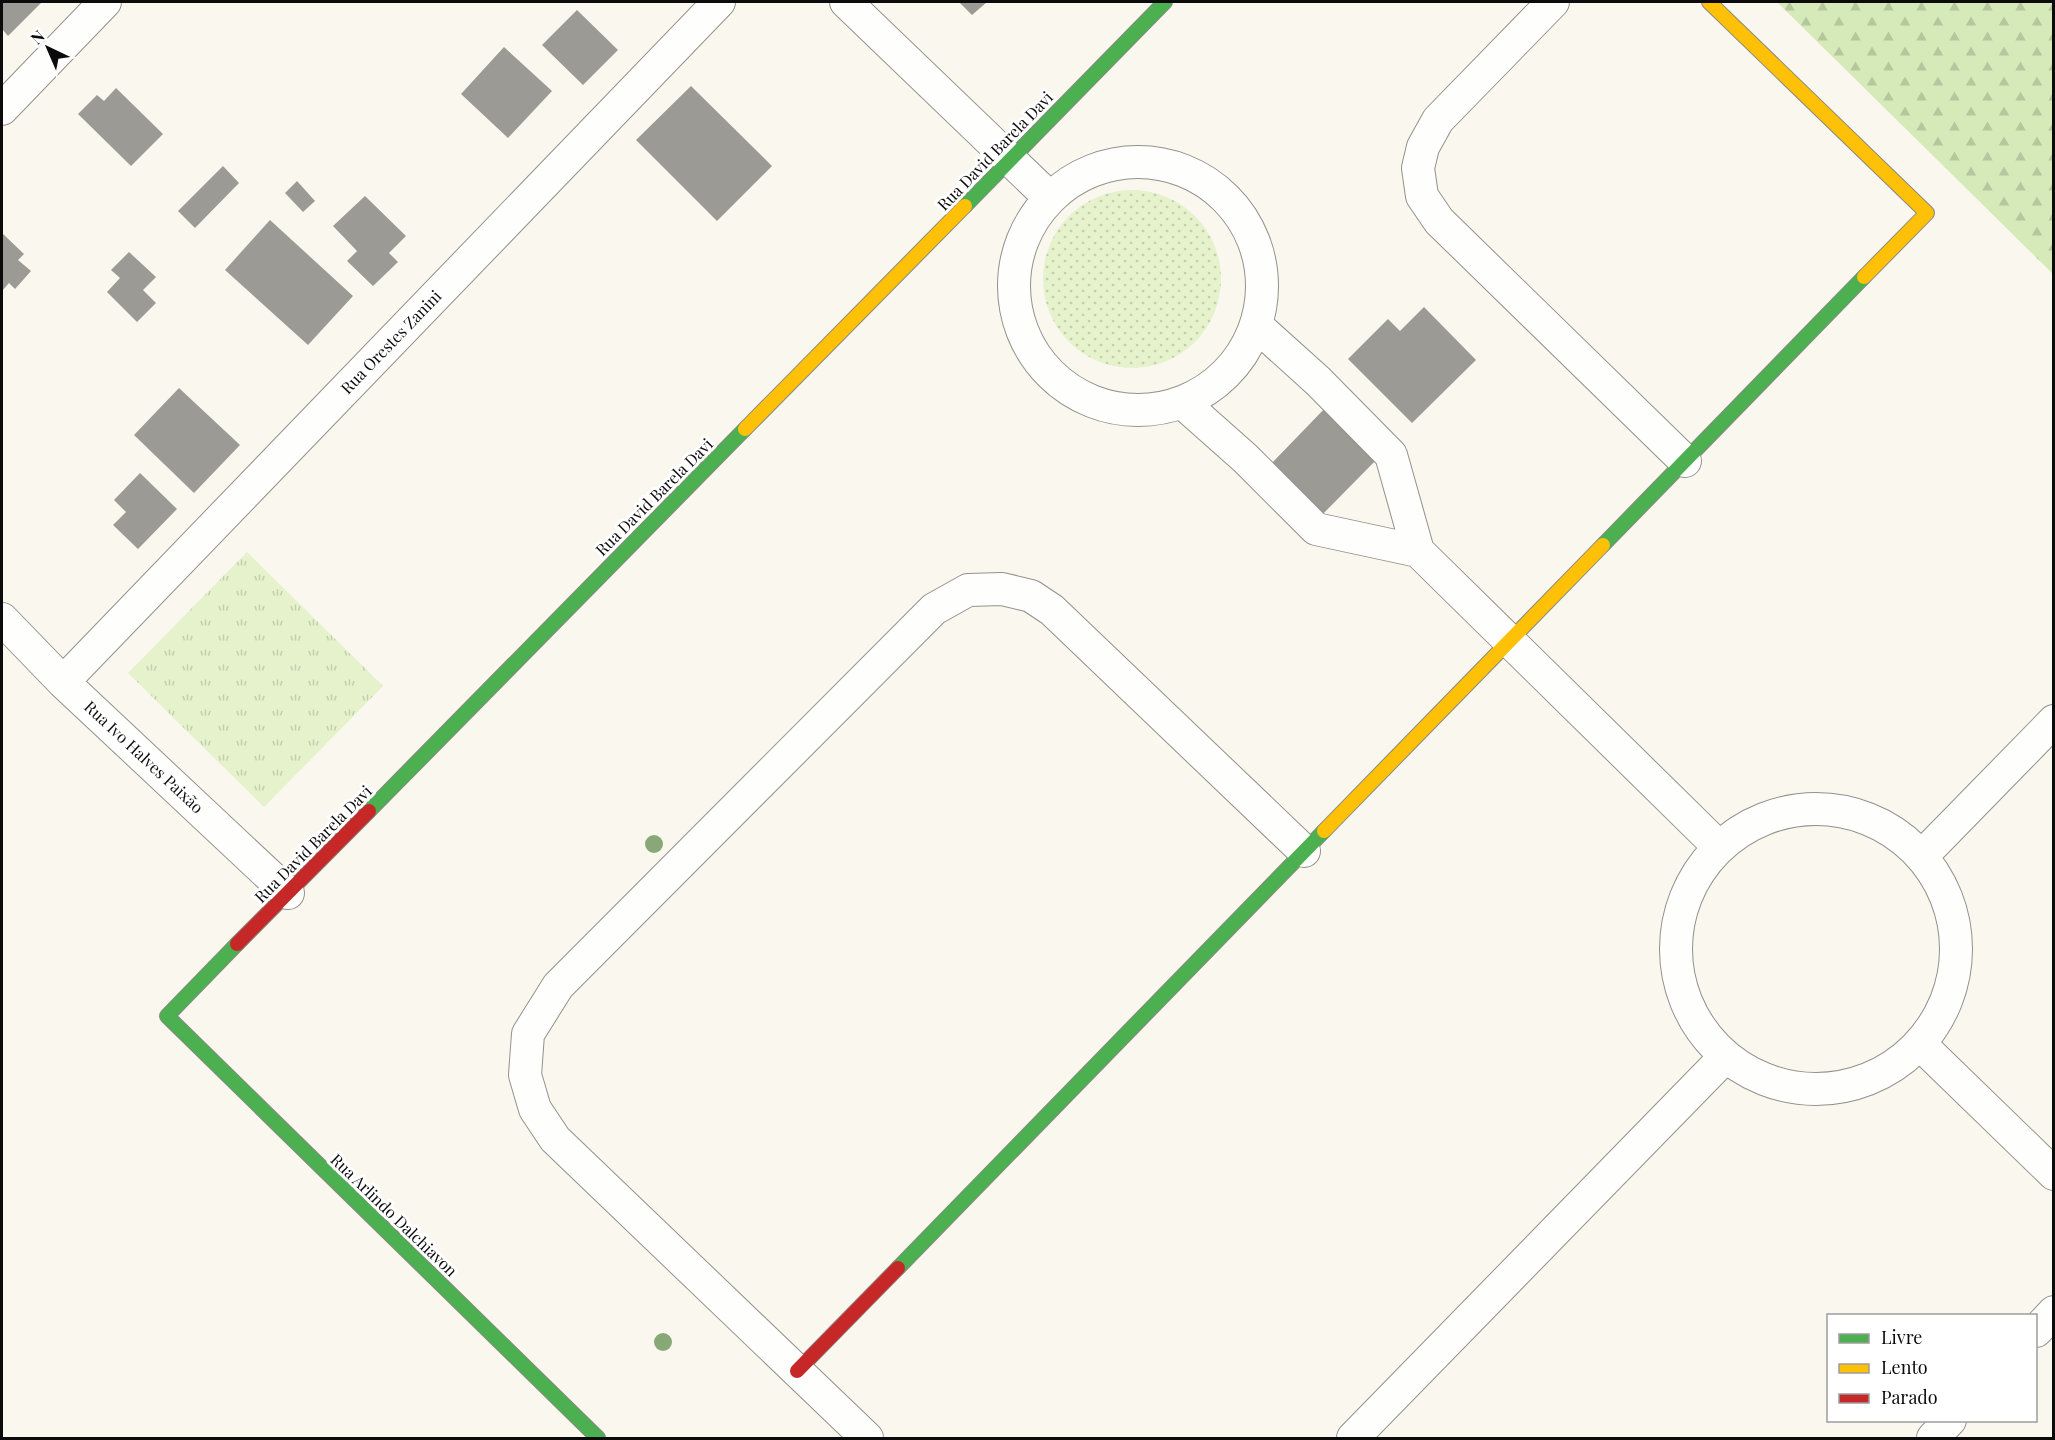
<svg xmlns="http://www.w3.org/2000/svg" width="2055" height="1440" font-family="'Playfair Display',serif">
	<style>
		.grass { fill: url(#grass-dots) }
		.forest { fill: url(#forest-firs) }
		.park { fill: url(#park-tufts) }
		.building { fill: #9c9a95 }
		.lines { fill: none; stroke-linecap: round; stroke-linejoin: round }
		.street-casing { stroke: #93918d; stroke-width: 34 }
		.fast-casing { stroke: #898884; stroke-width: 16 }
		.slow-casing { stroke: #898884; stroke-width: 16 }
		.jam-casing { stroke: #898884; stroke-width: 16 }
		.street { stroke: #fefefc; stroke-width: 32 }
		.fast { stroke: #4caf50; stroke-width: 14 }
		.slow { stroke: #ffc107; stroke-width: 14 }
		.jam { stroke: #c62828; stroke-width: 14 }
		.tree { fill: #89a878 }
		.labels { text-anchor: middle; stroke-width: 6; stroke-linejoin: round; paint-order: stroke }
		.street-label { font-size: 16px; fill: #0b0b0b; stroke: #fff }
	</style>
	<defs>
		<pattern id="grass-dots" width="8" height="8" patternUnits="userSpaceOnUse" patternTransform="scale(1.5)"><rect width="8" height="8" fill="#e5f2cc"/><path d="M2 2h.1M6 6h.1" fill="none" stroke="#c3ceae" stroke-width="1.8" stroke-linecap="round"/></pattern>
		<pattern id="forest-firs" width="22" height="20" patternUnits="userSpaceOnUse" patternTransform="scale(1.5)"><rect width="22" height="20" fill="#d6eab9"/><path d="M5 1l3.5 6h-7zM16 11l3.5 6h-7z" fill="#b6c79e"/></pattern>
		<pattern id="park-tufts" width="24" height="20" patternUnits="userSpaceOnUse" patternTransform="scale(1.5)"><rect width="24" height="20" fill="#e5f2cc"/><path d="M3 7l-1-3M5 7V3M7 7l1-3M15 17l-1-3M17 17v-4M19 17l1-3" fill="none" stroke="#c3ceae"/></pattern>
	</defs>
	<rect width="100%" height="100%" fill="#faf7ee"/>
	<path class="grass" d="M1043 279a89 89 0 1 1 178 0a89 89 0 1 1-178 0Z"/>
	<path class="forest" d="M1777,2H2053V274Z"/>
	<path class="park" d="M247,552L383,686L264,807L128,673Z"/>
	<path class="building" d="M2,2H42L8,36L2,29Z
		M959,2H987L972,15Z
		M577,10L618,50L583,85L542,45Z
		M504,47L552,91L508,138L461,94Z
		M691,86L772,166L717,221L636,140Z
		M116,88L163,134L131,166L78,114L97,95L104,101Z
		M223,166L239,183L195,228L178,211Z
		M297,181L315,201L303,212L285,193Z
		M365,196L406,236L389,253L398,262L373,286L347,261L357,251L333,226Z
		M270,220L353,296L308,345L225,270Z
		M2,233L24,254L18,260L31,271L15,289L9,283L2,291Z
		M129,252L156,277L143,290L156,303L137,322L107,292L120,278L111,270Z
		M1424,307L1476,360L1412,423L1348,359L1388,319L1400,331Z
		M179,388L240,445L194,493L134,435Z
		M1329,404L1381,455L1318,519L1267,468Z
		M140,473L177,509L138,549L113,525L126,512L114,500Z"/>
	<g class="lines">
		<defs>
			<path id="street" d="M846,2L1050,198
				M1553,2L1438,120L1423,147L1418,168L1422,196L1439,221L1685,461
				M2,109L105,2
				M1014 286a124 124 0 1 1 248 0a124 124 0 1 1-248 0Z
				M1257,326L1318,381L1391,455L1418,551L1719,847
				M1183,403L1245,458L1316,529L1418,551
				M2,619L63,682L288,893
				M63,682L719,2
				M1676 949a140 140 0 1 1 280 0a140 140 0 1 1-280 0Z
				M1923,855L2054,721
				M1920,1044L2054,1174
				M2036,1331L2054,1312
				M867,1438L555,1139L535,1109L525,1075L528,1034L558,986L934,609L968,590L1002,589L1031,596L1052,610L1304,851
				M1353,1438L1725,1057
				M1933,1438L1950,1420"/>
			<path id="fast" d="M965,206L1165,2
				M1603,545L1864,277
				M369,811L745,429
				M237,944L167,1016L598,1438
				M898,1268L1324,831"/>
			<path id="slow" d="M1709,2L1927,213L1864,277
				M745,429L965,206
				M1324,831L1603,545"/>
			<path id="jam" d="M237,944L369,811
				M797,1371L898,1268"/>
		</defs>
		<use href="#street" class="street-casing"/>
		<use href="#fast" class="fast-casing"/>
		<use href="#slow" class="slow-casing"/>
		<use href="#jam" class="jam-casing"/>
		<use href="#street" class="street"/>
		<use href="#fast" class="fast"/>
		<use href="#slow" class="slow"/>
		<use href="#jam" class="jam"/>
	</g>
	<g class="tree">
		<circle cx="654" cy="844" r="9"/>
		<circle cx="663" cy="1342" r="9"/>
	</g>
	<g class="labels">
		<g class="street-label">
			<text transform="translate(995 151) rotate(-46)" y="6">Rua David Barela Davi</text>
			<text transform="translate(391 342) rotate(-46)" y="6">Rua Orestes Zanini</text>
			<text transform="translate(654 497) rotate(-45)" y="6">Rua David Barela Davi</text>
			<text transform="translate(144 757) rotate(43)" y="6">Rua Ivo Halves Paixão</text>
			<text transform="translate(313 844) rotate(-45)" y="6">Rua David Barela Davi</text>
			<text transform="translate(394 1215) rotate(44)" y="6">Rua Arlindo Dalchiavon</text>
		</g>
	</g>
	<rect width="2055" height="1440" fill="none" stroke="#0b0b0b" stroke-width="6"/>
	<rect x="1827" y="1314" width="210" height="108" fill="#ffffff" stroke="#9d9d9d" stroke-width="1.5"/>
	<rect x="1839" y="1334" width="30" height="9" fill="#4caf50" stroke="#9d9d9d" stroke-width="1.5"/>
	<text x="1881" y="1344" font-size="18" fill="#0b0b0b">Livre</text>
	<rect x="1839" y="1364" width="30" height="9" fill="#ffc107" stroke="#9d9d9d" stroke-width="1.5"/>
	<text x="1881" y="1374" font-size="18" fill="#0b0b0b">Lento</text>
	<rect x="1839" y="1394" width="30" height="9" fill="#c62828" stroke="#9d9d9d" stroke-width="1.5"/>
	<text x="1881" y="1404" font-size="18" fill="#0b0b0b">Parado</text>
	<g transform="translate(48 48) rotate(316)" stroke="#ffffff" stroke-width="4.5" paint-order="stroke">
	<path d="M0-4.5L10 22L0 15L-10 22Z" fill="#0b0b0b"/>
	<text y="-9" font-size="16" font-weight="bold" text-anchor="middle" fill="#0b0b0b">N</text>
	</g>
</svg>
